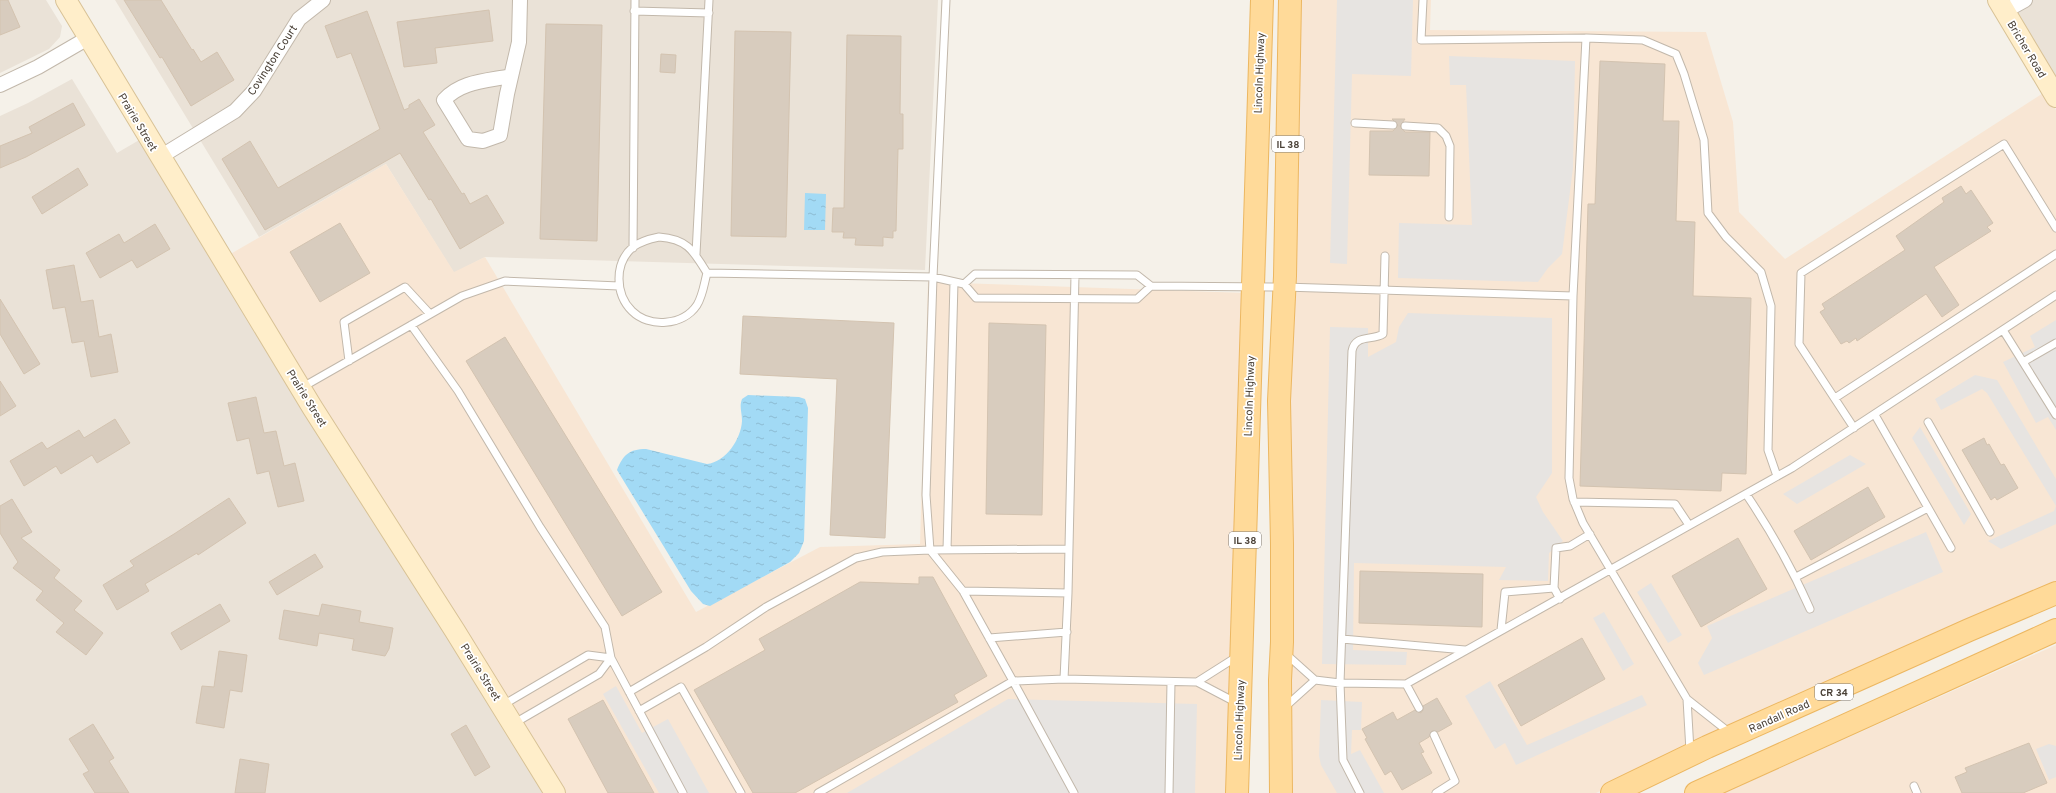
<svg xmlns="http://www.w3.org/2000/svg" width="2056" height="793" font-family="Overpass,sans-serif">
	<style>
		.residential { fill: #eae2d7 }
		.commercial { fill: #f8e6d4 }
		.parking { fill: #e7e4e1 }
		.water { fill: url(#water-ripples) }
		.building { fill: #d8ccbe; stroke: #d3c3b0 }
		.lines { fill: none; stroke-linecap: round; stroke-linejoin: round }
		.lane-casing { stroke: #c2b8ab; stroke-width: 9 }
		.street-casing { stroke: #c2b8ab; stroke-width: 16 }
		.secondary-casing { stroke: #d8c296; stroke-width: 22 }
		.primary-casing { stroke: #ecb761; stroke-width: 24 }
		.lane { stroke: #fff; stroke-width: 7 }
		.street { stroke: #fff; stroke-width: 14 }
		.secondary { stroke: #ffeeca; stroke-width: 20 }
		.primary { stroke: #ffda99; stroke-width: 22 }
		.labels { text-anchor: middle; stroke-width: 3.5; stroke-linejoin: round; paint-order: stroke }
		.shield { fill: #fff; stroke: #807a73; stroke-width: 1 }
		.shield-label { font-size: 10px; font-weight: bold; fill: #4a4137 }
		.street-label { font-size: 11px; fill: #4a4137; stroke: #fff }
	</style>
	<defs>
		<pattern id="water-ripples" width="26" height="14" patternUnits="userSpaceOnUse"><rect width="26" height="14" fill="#a2daf5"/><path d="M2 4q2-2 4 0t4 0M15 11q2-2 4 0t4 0" fill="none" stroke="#8dbcd3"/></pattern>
	</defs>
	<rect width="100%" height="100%" fill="#f5f1e9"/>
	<path class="residential" d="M0,0H46L62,26L60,37L49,49L0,73Z
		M115,0H938L925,270L485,257L454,273L386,164L259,237Z
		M2008,0H2056V80Z
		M72,79L117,153L141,139L546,793H0V116L28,103Z"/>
	<path class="commercial" d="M1289,0H1431L1430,30L1706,32L1733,122L1739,212L1785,259L2045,92L2056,110V581L1596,793H1288Z
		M386,164L454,272L485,257L696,612L820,547L920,544L928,282L1246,293L1229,793H562L227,256Z
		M2056,645V793H1724L1883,722Z"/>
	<path class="parking" d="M1337,0H1413L1411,76L1352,74L1347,264L1330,263Z
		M1449,56L1575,61L1573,168L1562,254L1548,268L1538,282L1398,278L1399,223L1472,225L1466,85H1450Z
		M1408,313L1552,318V473L1536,497L1543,512L1563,541L1549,553L1548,581L1499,580L1506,567L1354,563L1353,650L1407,652L1406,665L1322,664L1330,327L1368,328V357L1396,342L1399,327Z
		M2056,320V430L2048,417L2036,423L2003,362L2035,347L2030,336Z
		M1975,375L1997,380L2056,479V506L1987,393L1982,389L1941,410L1935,399Z
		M1920,427L1971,514L1964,525L1912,438Z
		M1850,455L1866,464L1797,504L1783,494Z
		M2056,506V524L2001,549L1988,541L2054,511Z
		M1926,532L1943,572L1704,675L1698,663L1712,638L1707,626Z
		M1651,583L1682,635L1668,643L1637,592Z
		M1604,612L1634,664L1623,671L1593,618Z
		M1490,681L1527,745L1642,695L1647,705L1516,765L1505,743L1495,749L1465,696Z
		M616,686L642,733L668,719L709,793H659L603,694Z
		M1008,699L1197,704L1195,793H847Z
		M1321,700L1362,702L1361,730H1352L1351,754L1360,750L1384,793H1337L1321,765L1319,756Z
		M2049,744L2056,746V777L2049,780L2036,749Z"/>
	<path class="water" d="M805,193L826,194L825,230H804Z
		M748,395L799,397L805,399L808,408L804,541L799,553L790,562L710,606L703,604L691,591L617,470C623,455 629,449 646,449L707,464C726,462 741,439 742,421C742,412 739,407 742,399Z"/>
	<path class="building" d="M0,0H8L20,27L0,35Z
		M124,0H161L192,50L193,49L201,62L217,52L234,80L191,106L162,57L160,58Z
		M489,10L493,41L435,48L437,63L404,67L397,22Z
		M367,11L404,110L409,108V105L419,99L435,125L423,132L462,194L464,193L470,204L487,195L504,223L460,249L431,199L429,200L400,153L265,230L222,159L250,141L278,188L380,129L351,53L337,58L325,26Z
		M546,24L602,25L597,241L540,239Z
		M735,31L791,32L786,237L731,236Z
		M847,35L901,36L900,114H903V149H898L896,231H893V238L883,237V246L855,245L856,238H843L844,232H832L833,208H844Z
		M661,54L676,55L675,73L660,72Z
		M1600,61L1665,64L1663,121H1679L1676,221L1695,222L1693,296L1751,298L1746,474L1722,473L1721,491L1580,486L1588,204H1595Z
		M73,103L85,125L26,157L0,168V146L32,133L29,127Z
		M1392,119H1405L1400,126L1405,132H1430L1429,176L1369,175L1370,131H1393L1398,125Z
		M78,168L88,185L42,214L32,197Z
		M1961,186L1966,194L1971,190L1993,223L1987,227L1991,231L1934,267L1959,305L1942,317L1926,294L1857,341L1856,338L1849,343L1847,341L1841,344L1820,312L1825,309L1822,304L1905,250L1896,236L1944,202L1942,198Z
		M340,223L370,273L320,302L290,252Z
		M155,224L170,249L137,268L132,260L100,278L86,253L119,234L124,243Z
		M74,265L81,302L93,300L99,337L111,334L118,372L91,377L84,341L72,343L65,307L53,309L46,270Z
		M0,299L40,364L24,374L0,334Z
		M743,316L894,323L885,538L830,535L837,379L740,374Z
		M989,323L1046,325L1042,515L986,514Z
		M505,337L662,592L622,616L466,361Z
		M0,381L16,406L0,416Z
		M256,397L264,433L276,431L284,466L295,463L304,501L278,507L269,471L257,474L249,438L237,441L228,403Z
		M115,419L130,443L97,463L92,455L61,474L56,466L24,486L10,461L42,442L47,449L79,430L84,438Z
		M1984,438L1987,445L1989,444L2001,465L2004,464L2018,488L1997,500L1995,497L1991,500L1962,450Z
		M1868,487L1885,517L1811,560L1794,531Z
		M229,498L246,523L198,555L197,553L145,584L149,591L117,610L103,585L134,566L130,561L174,534Z
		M12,499L32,532L21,538L60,570L54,578L82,601L74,610L103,633L86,655L56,632L64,623L36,600L43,591L13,568L18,562L0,533V506Z
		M1738,538L1767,589L1701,627L1672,576Z
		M315,554L323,567L277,595L269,582Z
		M1360,571L1483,574L1482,627L1359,623Z
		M919,577H933L987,676L954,695L958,702L795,793H753L694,690L765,650L759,639L860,582L919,584Z
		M220,604L230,621L181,650L171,633Z
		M322,604L361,611L359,622L393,628L389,649L385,656L352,650L354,639L319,633L317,646L279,639L284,610L319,616Z
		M1582,638L1605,679L1521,726L1498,685Z
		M219,651L247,655L242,692L230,690L224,728L196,723L202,686L214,687Z
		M1437,698L1452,724L1438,732L1432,731L1429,737L1419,743L1424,752L1421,753L1432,773L1402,790L1391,771L1385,775L1365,739L1367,738L1362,729L1393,712L1397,720L1415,710L1421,713L1423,710V706Z
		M603,700L654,793H608L568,719Z
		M93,724L114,758L109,761L129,793H95L83,774L89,771L69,739Z
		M466,725L490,767L475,776L451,734Z
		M2029,743L2047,783L2023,793H1962L1955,777L1967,772L1965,768Z
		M240,759L269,764L265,793H235Z"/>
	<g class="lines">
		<defs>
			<path id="lane" d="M946,0L933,277L926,495L930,550L1069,549
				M1423,0L1421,40L1586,38L1573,296
				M634,11L709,13
				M1586,38L1643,40L1676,54L1684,74L1704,140L1708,213L1726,237L1761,272L1771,306L1768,450L1777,476
				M1355,123L1393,125
				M1405,126L1438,128L1446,136L1450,146L1449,217
				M659,237C687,239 693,250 707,273C704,284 703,295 697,305C683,326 649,328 632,311C615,294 614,263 633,247C641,241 649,239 659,237Z
				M633,248L635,0
				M696,254L709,0
				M707,273L933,277L964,284L976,298L1137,299L1151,286
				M964,284L975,274L1137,275L1151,286L1284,287L1573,296L1569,478L1573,499L1583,523L1687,699
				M411,325L458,391L540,527L605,627L611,658L683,793
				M2003,330L2056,415
				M349,361L344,322L405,287L430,314
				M2023,362L2056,343
				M301,388L462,296L505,281L619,286
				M1835,398L2056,254
				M1875,415L1951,548
				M1928,422L1990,532
				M1854,428L1799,344L1801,273L2004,144L2056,228
				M1746,494C1771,531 1792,568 1810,609
				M1574,502L1675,504L1689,525
				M947,550L954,282
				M1796,577L1928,508
				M1554,588L1556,548L1570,546L1590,534
				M963,591L1068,593L1064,679
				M1068,593L1075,275
				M1501,630L1505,592L1554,588L1560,599
				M989,638L1067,632
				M1342,639L1465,650
				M1315,680L1340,683L1406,684L1792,468L2056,295
				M1406,684L1419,708
				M629,692L706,647L766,607L856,558L882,552L930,550L963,591L1013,681L818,793
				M1237,703L1197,682L1238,656
				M503,705L588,655L611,658
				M1285,707L1315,680L1286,654
				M639,711L681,687L741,793
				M513,724L599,674L611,658
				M1434,735L1455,781L1436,793
				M1690,751L1687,699L1730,733
				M1914,786L1917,793
				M1074,793L1013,681L1064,679L1197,682
				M1169,793L1171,682
				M1360,793L1343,760L1340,683L1352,351C1355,334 1372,341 1383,334L1385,256"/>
			<path id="street" d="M2005,11L2025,0
				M511,76C487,81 461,81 444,100L468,139L483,141L500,135L507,94L519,42L520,0
				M0,85L38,67L88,38
				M160,157L235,111L254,91L299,19L323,0"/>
			<path id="secondary" d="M66,0L312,407L455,631L555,793
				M1998,0L2056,97"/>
			<path id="primary" d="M1237,793L1262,0
				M1281,793L1280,680L1282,642V544L1279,401L1285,276L1290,0
				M1612,793L1707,747L1969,630L2056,593
				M1696,793L2056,630"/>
		</defs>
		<use href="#lane" class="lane-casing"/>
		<use href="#street" class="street-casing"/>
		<use href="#secondary" class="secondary-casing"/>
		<use href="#primary" class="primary-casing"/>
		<use href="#lane" class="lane"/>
		<use href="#street" class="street"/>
		<use href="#secondary" class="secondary"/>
		<use href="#primary" class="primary"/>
	</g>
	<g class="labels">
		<g class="shield">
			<rect x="1272" y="136" width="32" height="16" rx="3"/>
			<rect x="1229" y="532" width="32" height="16" rx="3"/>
			<rect x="1815" y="684" width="38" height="16" rx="3"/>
		</g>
		<g class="shield-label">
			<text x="1288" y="148">IL 38</text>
			<text x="1245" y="544">IL 38</text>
			<text x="1834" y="696">CR 34</text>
		</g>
		<g class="street-label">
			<text transform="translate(2027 49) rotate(59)" y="4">Bricher Road</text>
			<text transform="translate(272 60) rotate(-57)" y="4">Covington Court</text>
			<text transform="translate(1259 73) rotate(-88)" y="4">Lincoln Highway</text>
			<text transform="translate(138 122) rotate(59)" y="4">Prairie Street</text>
			<text transform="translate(1249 396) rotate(-88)" y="4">Lincoln Highway</text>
			<text transform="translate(307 398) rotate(58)" y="4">Prairie Street</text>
			<text transform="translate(481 672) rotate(58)" y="4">Prairie Street</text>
			<text transform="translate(1779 716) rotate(-24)" y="4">Randall Road</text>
			<text transform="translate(1239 720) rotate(-88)" y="4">Lincoln Highway</text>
		</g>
	</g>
</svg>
